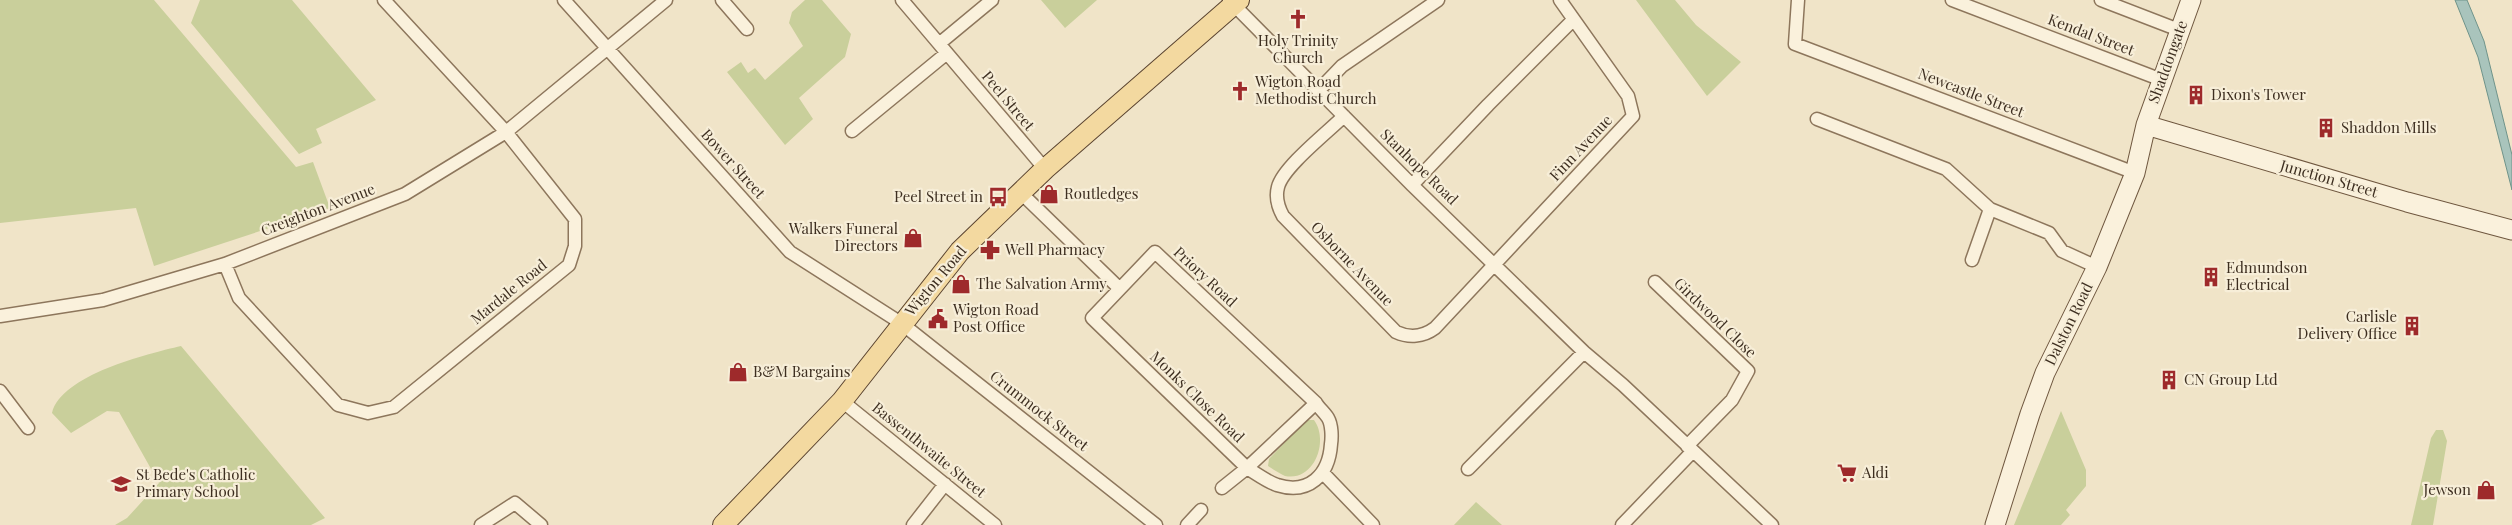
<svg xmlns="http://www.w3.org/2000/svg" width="2512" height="525" font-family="'Playfair Display',serif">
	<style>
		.green { fill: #c9cf9b }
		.water { fill: #a9c4bc; stroke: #6f938a }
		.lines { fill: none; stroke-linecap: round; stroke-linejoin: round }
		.street-casing { stroke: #8d765c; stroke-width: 15 }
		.secondary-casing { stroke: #6f573f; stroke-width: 21 }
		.primary-casing { stroke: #5b4430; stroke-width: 22 }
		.street { stroke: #faf1dc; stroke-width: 12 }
		.secondary { stroke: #faf1dc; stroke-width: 19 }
		.primary { stroke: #f3d9a0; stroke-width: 20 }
		.labels { text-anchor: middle; stroke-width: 4.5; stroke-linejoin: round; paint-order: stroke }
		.street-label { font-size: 15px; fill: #3d2e20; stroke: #f7eed8 }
		.poi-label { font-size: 15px; fill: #3d2e20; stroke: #f7eed8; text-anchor: start }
	</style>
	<rect width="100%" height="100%" fill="#f0e4c8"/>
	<path class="green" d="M0,0H154L296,167L313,162L330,208L154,266L136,208L0,223Z
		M200,0H292L376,100L316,129L322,143L299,154L191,23Z
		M805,0H822L851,34L845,57L799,98L813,119L785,145L727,72L741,62L748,73L755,68L765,80L803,46L789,23L792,12Z
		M1041,0H1097L1065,28Z
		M1636,0H1675L1696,25L1741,62L1707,96Z
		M181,346L325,518L311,525H115L127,518L159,483L119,412L107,411L71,433L52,413C61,375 147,354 181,346Z
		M2061,411L2086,470V486L2066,510L2070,515L2061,525H2014Z
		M1306,420H1314C1329,440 1315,482 1285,476C1280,474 1273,469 1268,466L1269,459Z
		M2436,430H2443L2447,441L2433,525H2411L2431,438Z
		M1476,502L1502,525H1454Z"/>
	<path class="water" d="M2455,0H2467L2484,41L2512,155V190L2478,57Z"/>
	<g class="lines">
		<defs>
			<path id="street" d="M564,0L790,252L901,323L1156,525
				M722,0L747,29
				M902,0L1045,169
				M1229,0L1412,185L1584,352L1623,385L1772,525
				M1798,0L1795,44L2135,173
				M1952,0L2162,80
				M2101,0L2179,30
				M940,43L992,0
				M1318,91L1342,66L1438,0
				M1344,116C1328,132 1283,167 1278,187C1275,198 1278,207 1283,216L1396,332C1409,338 1423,337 1435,328L1633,116L1628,96L1560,0
				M1817,119L1946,169L1990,209L2049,233L2062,251L2097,267
				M852,131L947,53
				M1412,185L1488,105L1573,20
				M1020,192L1119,288
				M1155,252L1316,403C1319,408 1325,413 1328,418C1332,425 1332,437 1331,444C1329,475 1309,495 1277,485C1266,481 1257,474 1247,468L1092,318Z
				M1972,260L1990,209
				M225,264L239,298L338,405L368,413L394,407L569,265L575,246V219L506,132L384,0
				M1655,282L1748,371L1732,400L1687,446
				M0,316L103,300L225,264L405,194L506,132L666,0
				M0,391L28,428
				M842,401L995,525
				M1468,469L1584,352
				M1323,473L1373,525
				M1222,488L1247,468L1316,403
				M481,525L515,503L541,525
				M913,525L945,484
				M1187,525L1201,510
				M1622,525L1693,451"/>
			<path id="secondary" d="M2146,125L2407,202L2512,230
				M1995,525L2030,414L2045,373L2097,267L2135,173L2146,125L2191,0"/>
			<path id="primary" d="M723,525L842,401L960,251L1045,169L1239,0"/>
		</defs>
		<use href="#street" class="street-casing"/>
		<use href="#secondary" class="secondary-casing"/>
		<use href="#primary" class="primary-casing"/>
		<use href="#street" class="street"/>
		<use href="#secondary" class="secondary"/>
		<use href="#primary" class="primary"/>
	</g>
	<defs>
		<symbol id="church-bare" viewBox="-9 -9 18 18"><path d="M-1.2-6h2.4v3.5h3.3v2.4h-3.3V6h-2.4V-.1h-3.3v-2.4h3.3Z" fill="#9e2a2b" stroke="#f7eed8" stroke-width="2.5" paint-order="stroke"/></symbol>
		<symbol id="building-bare" viewBox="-9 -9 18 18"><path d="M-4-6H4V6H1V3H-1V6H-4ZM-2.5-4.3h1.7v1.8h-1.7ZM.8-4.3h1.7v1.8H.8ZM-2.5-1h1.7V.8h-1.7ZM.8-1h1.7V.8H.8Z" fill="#9e2a2b" stroke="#f7eed8" stroke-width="2.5" paint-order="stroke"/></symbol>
		<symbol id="shop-bare" viewBox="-9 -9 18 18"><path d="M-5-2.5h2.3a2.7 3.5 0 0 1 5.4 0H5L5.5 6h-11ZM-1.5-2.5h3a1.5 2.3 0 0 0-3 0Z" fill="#9e2a2b" stroke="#f7eed8" stroke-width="2.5" paint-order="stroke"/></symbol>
		<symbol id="bus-bare" viewBox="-9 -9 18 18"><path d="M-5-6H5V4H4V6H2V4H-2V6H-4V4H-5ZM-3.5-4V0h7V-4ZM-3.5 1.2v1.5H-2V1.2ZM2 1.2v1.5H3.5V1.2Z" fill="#9e2a2b" stroke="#f7eed8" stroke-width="2.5" paint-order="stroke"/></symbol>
		<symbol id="pharmacy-bare" viewBox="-9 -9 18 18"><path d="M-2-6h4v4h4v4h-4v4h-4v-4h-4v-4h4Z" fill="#9e2a2b" stroke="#f7eed8" stroke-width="2.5" paint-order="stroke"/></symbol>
		<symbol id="civic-bare" viewBox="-9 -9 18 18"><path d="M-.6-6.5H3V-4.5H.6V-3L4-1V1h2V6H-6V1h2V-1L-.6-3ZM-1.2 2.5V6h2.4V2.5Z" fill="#9e2a2b" stroke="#f7eed8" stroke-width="2.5" paint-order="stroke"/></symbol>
		<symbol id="supermarket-bare" viewBox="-9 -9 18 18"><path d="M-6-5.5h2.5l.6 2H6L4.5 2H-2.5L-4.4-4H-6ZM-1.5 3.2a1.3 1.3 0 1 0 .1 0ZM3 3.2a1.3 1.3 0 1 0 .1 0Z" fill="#9e2a2b" stroke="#f7eed8" stroke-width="2.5" paint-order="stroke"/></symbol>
		<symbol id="school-bare" viewBox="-9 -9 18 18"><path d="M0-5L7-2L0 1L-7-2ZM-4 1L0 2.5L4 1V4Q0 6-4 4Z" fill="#9e2a2b" stroke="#f7eed8" stroke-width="2.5" paint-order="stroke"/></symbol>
	</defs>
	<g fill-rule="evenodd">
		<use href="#church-bare" x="1284" y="5" width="28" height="28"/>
		<use href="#church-bare" x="1226" y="77" width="28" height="28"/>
		<use href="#building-bare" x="2182" y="81" width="28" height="28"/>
		<use href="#building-bare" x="2312" y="114" width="28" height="28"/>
		<use href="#shop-bare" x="1035" y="180" width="28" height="28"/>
		<use href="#bus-bare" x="984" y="183" width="28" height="28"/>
		<use href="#shop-bare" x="899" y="224" width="28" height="28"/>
		<use href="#pharmacy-bare" x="976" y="236" width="28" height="28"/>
		<use href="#building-bare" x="2197" y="263" width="28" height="28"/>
		<use href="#shop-bare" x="947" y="270" width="28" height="28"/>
		<use href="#civic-bare" x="924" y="305" width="28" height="28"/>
		<use href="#building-bare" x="2398" y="312" width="28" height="28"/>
		<use href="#shop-bare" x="724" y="358" width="28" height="28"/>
		<use href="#building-bare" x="2155" y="366" width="28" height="28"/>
		<use href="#supermarket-bare" x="1833" y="459" width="28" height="28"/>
		<use href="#school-bare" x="107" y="470" width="28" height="28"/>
		<use href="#shop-bare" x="2472" y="476" width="28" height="28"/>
	</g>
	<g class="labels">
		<g class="street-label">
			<text transform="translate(2091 35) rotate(21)" y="5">Kendal Street</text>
			<text transform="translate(2168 62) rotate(-70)" y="5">Shaddongate</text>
			<text transform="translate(1971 93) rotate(21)" y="5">Newcastle Street</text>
			<text transform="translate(1008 101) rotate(50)" y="5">Peel Street</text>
			<text transform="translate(1581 148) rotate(-47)" y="5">Finn Avenue</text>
			<text transform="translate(733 164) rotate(48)" y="5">Bower Street</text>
			<text transform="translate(1419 167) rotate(44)" y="5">Stanhope Road</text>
			<text transform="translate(2329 179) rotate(16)" y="5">Junction Street</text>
			<text transform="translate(318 210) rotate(-21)" y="5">Creighton Avenue</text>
			<text transform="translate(1352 264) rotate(46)" y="5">Osborne Avenue</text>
			<text transform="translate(1205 277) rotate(43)" y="5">Priory Road</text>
			<text transform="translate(936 281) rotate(-50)" y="5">Wigton Road</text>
			<text transform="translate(509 292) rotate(-39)" y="5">Mardale Road</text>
			<text transform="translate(1715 318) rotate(44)" y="5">Girdwood Close</text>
			<text transform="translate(2069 324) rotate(-64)" y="5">Dalston Road</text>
			<text transform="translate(1197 397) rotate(44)" y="5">Monks Close Road</text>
			<text transform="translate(1039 411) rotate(38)" y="5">Crummock Street</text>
			<text transform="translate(929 450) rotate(39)" y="5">Bassenthwaite Street</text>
		</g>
		<g class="poi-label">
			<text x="1298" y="46" text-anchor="middle">Holy Trinity<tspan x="1298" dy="17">Church</tspan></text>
			<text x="1255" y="87">Wigton Road<tspan x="1255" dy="17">Methodist Church</tspan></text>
			<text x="2211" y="100">Dixon's Tower</text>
			<text x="2341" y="133">Shaddon Mills</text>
			<text x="1064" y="199">Routledges</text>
			<text x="983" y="202" text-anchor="end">Peel Street in</text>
			<text x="898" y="234" text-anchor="end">Walkers Funeral<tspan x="898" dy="17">Directors</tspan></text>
			<text x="1005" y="255">Well Pharmacy</text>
			<text x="2226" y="273">Edmundson<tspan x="2226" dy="17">Electrical</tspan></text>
			<text x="976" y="289">The Salvation Army</text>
			<text x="953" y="315">Wigton Road<tspan x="953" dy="17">Post Office</tspan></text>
			<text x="2397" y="322" text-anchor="end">Carlisle<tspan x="2397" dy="17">Delivery Office</tspan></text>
			<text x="753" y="377">B&amp;M Bargains</text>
			<text x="2184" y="385">CN Group Ltd</text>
			<text x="1862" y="478">Aldi</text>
			<text x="136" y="480">St Bede's Catholic<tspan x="136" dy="17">Primary School</tspan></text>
			<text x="2471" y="495" text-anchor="end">Jewson</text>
		</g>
	</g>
</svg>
